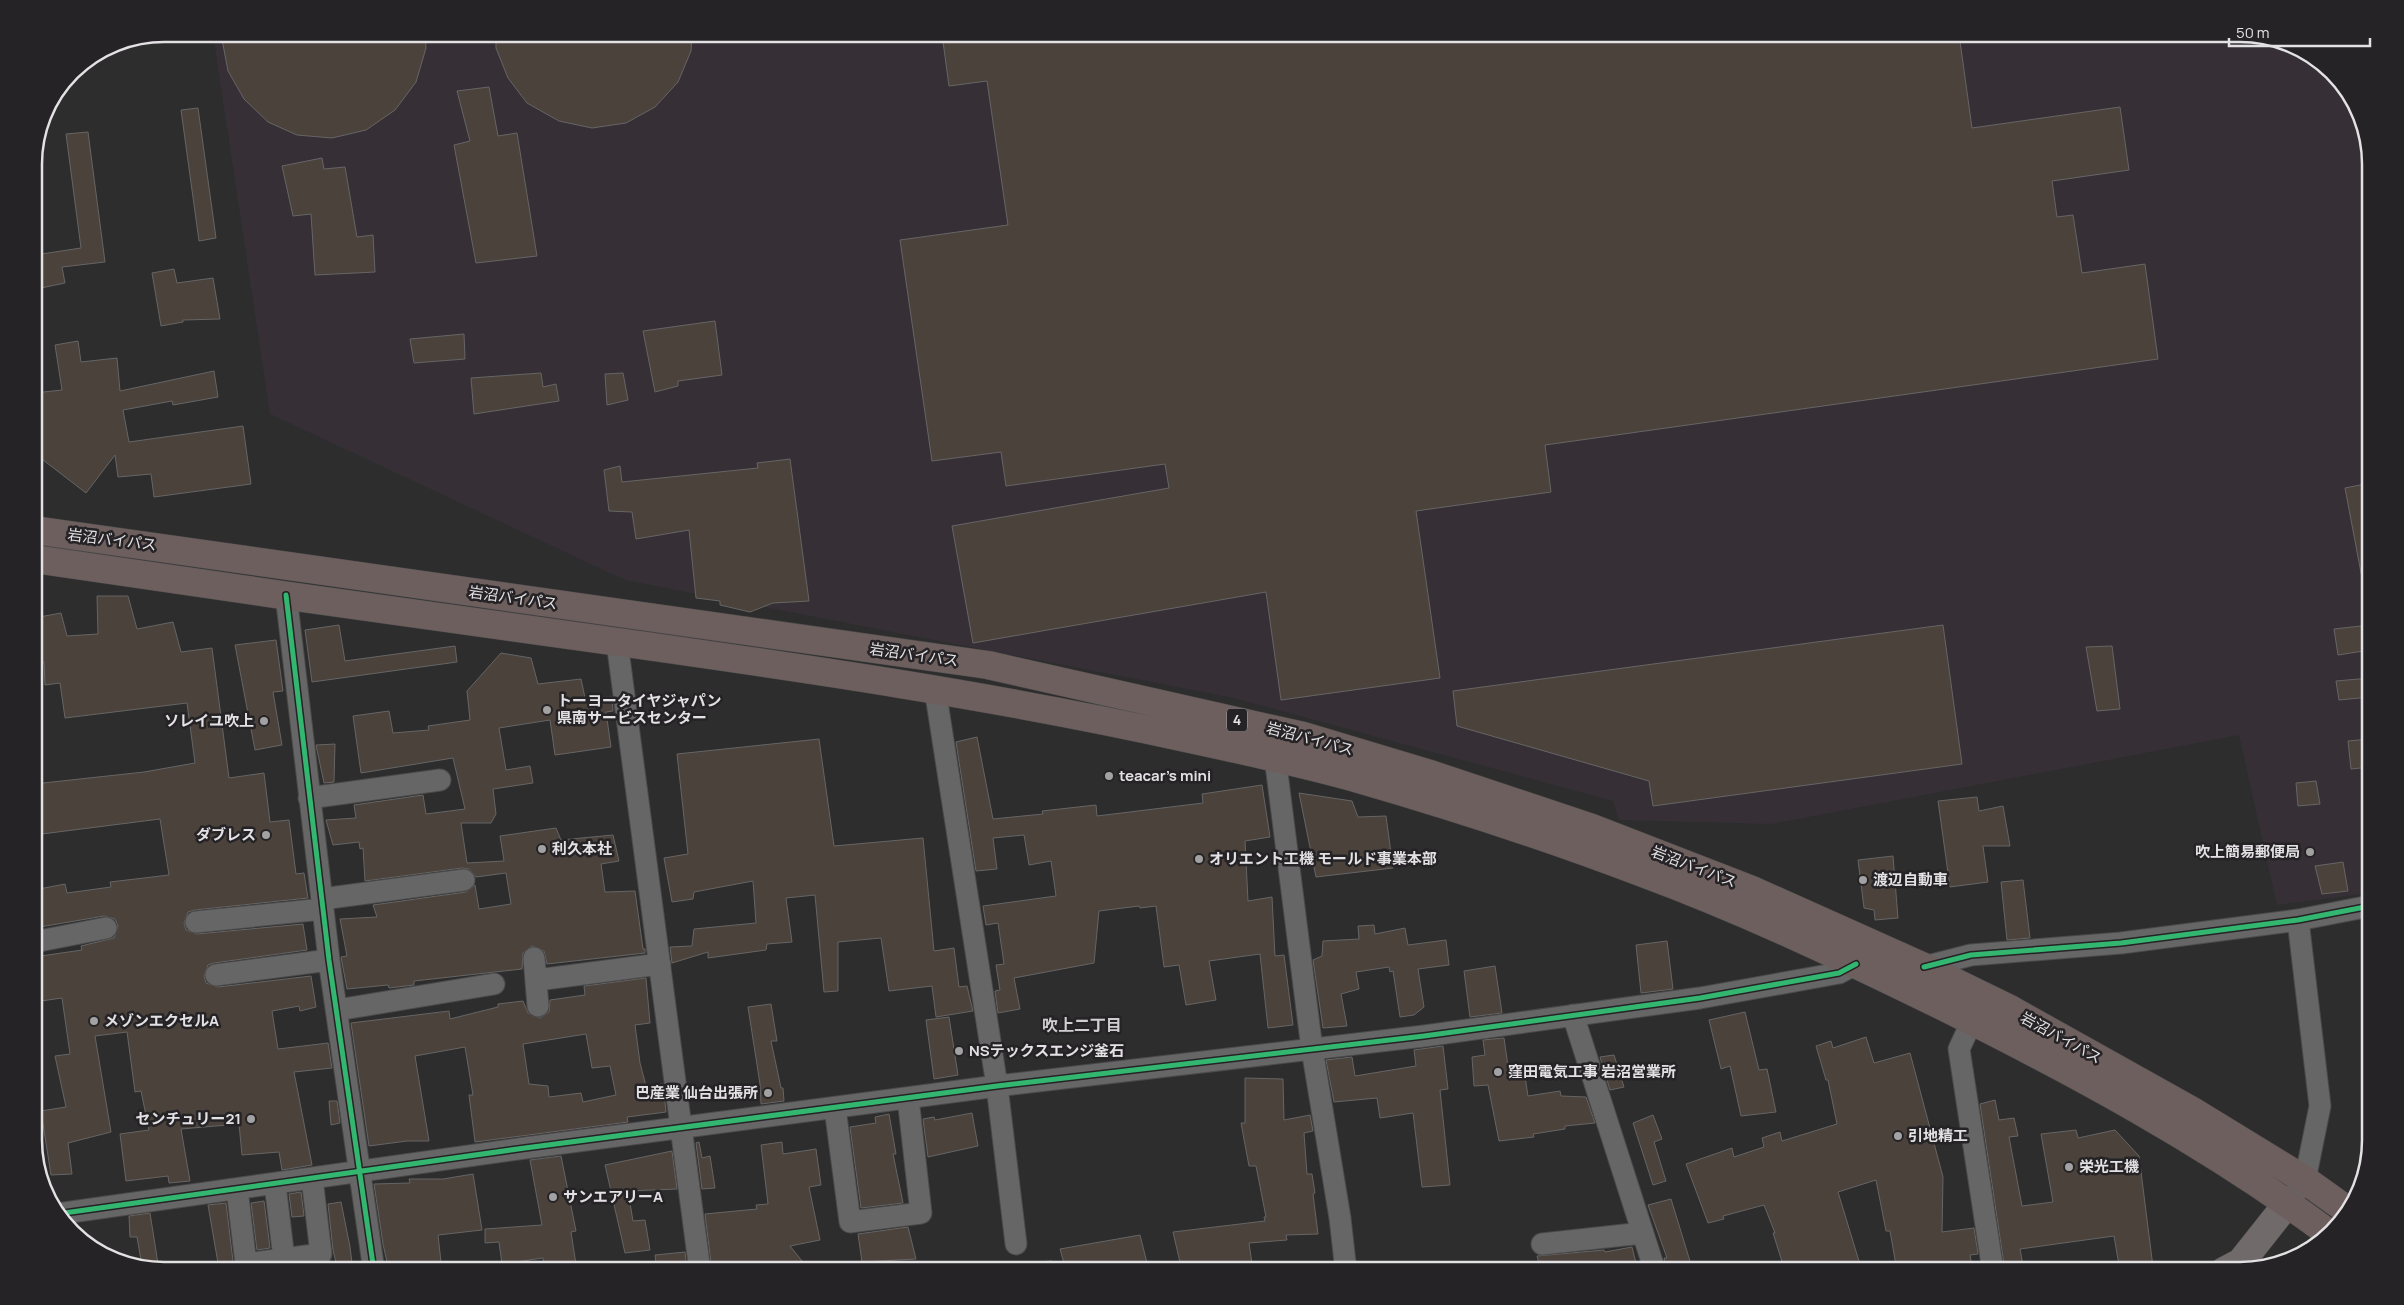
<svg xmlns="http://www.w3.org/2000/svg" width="2404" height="1305" font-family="Manrope,'Noto Sans JP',sans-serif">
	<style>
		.built { fill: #363036 }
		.green { fill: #4a4c27 }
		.building { fill: #4b423c; stroke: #666565; fill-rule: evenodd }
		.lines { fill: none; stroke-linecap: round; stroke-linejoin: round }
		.street-casing { stroke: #4b4a4b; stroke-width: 23 }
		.secondary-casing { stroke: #4b4a4b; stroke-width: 29 }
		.highway-casing { stroke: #4b4a4b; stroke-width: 29 }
		.street { stroke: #676667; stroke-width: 21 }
		.secondary { stroke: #706a6a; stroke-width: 28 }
		.highway { stroke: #6d5f5d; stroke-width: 28 }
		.cycleway-casing { stroke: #252325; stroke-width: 8 }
		.cycleway { stroke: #33b770; stroke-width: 5 }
		.poi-dot { fill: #a3a2a3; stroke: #252325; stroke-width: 2 }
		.labels { text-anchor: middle; stroke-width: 5; stroke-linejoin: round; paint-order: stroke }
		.shield { fill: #252325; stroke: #aaa8aa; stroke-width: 1 }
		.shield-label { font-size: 14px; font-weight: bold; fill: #e3e1e3 }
		.street-label { font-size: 15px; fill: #e3e1e3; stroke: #252325 }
		.poi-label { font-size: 15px; font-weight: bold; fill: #e3e1e3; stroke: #252325; text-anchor: start }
		.neighbourhood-label { font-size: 16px; font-weight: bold; fill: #d1ced1; stroke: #252325 }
		.rim { fill: none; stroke: #e3e1e3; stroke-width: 2.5 }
	</style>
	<rect width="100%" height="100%" fill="#2d2d2d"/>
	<path class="built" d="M213,34H2239L2298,47L2348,92L2370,156V893L2277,905L2239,735L1772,824L1619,820L1613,801L1234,698L625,580L270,414Z"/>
	<path class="green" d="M1052,1260L1054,1271H970Z"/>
	<path class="building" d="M221,34H425L426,48L416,82L395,110L366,130L332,138L297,135L268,122L244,99L228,71Z
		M496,34H692L691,51L678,82L655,107L626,123L592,128L559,121L527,103L508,78L496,48Z
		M942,34H1361V38L1388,34H1959L1972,128L2120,107L2129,170L2052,181L2057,217L2073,215L2082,273L2145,264L2158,359L1545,445L1551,492L1416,511L1440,678L1281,700L1266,592L973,643L952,526L1169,488L1165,464L1006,486L1001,452L932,461L900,240L1008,225L987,81L949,86Z
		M489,87L498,136L517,133L537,256L476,263L454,145L470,141L457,91Z
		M198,108L216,238L199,241L181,110Z
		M88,132L105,262L62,267L65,283L41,288L35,255L81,248L66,134Z
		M322,158L324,169L345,167L357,237L373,235L375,272L315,275L311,214L293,216L282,166Z
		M174,269L177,283L213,278L220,319L183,320V322L161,326L152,273Z
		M715,321L722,375L678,381V386L655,392L643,331Z
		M464,334L465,359L414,363L410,339Z
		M78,341L81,362L117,358L120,391L214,371L218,397L173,405L172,401L123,410L129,442L243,426L251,484L154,497L151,474L118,477L115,455L86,493L34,453V393L62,390L55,345Z
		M541,373L543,387L556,384L559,401L474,414L471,378Z
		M623,373L628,400L607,405L605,374Z
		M790,459L809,601L773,603L750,612L720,605V601L696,598L689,530L636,539L632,512L609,511L604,470L620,466L622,482L758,468L757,463Z
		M2370,483V578H2362L2345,488Z
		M97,596H128L137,629L173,622L181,652L212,648L229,778L264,773L270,822L289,820L296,874L304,873L308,898L195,910L188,912L184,923L186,930L197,934L303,924L307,950L214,963L208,965L204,976L206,983L218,987L311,976L316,1007L300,1011L299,1006L272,1011L278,1049L328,1043L332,1068L294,1072L312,1165L282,1170L279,1152L242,1155L239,1124L181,1129L190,1181L169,1183L168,1176L126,1181L120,1134L149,1130L141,1091L135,1092L127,1032L95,1036L111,1132L68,1143L72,1174L51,1175L41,1111L66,1107L55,1056L70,1054L62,998L34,1002V957L82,950L81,946L114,938L118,926L115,919L104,916L34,928V890L65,884L67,893L111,887L110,882L169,875L160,819L34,835V784L144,772L195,763L187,703L65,718L60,683L45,685L44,662H34V618L61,613L67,636L98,634Z
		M339,625L345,661L455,646L457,662L312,682L305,630Z
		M1943,625L1962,764L1653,806L1649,781L1457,726L1453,691Z
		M2370,625V650L2338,655L2334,629Z
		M276,640L283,691L273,692L282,745L255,750L235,645Z
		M2112,646L2120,709L2097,711L2086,647Z
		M501,653L531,658L538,684L581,679L585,698L612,697L613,711L606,712L611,747L555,755L550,720L499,728L506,770L530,766L533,783L493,789L496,814L491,823H461L467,863L504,861L500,836L556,828L561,840L613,835L619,861L601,864L605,892L635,891L643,949H645V953L547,964L544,951L532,946L523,953L522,969L414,981V985L389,988L388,985L347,989L341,957L347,956L340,919L377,917L373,905L466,892L475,885L479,909L511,904L506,873L476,877L469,869L462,868L365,881L363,848L360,849L359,842L333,845L326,820L356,818L354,805L423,795L426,814L465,809L453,758L361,773L353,716L389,711L393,733L429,730L428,726L470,720L467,691Z
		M2370,678V697L2339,700L2336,681Z
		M977,737L993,819L1043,814L1042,811L1096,805L1097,816L1203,803L1202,794L1262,785L1270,837L1245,841L1248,901L1272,897L1275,956L1284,955L1293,1025L1268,1028L1260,954L1209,961L1216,1000L1186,1005L1179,965L1164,967L1156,906L1140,908L1139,906L1099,911L1094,963L1014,978L1020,1009L998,1013L995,991L1000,990L996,965L1004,964L998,923L986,925L983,906L1056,896L1051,861L1029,865L1024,835L993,838L997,869L976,871L956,742Z
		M819,739L834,846L923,838L934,951L954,948L959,987L967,986L973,1011L936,1017L932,986L889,991L881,938L838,942V991L824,992L815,895L786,898L792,942L767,944L766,950L708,958V952L672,963L670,947L692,946L694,929L756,923L753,881L694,892L693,899L672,902L664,858L688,854L677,754Z
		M2370,739V767L2351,769L2348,741Z
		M335,744L334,782L324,783L316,745Z
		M2316,781L2320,804L2298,806L2296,783Z
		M1299,793L1352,801L1358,817L1386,816L1393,868L1316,877Z
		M1977,797L1979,811L2003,806L2010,846H1983L1988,882L1950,887L1938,801Z
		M1893,856L1898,918L1875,920L1874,910L1864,908L1858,860Z
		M2343,862L2348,891L2322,894L2315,866Z
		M2023,880L2030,938L2007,940L2001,882Z
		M1374,925L1375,934L1405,928L1408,945L1446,940L1449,965L1418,969L1424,1007L1414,1015L1400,1017L1393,971L1390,972L1389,967L1356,972L1359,989L1341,994L1347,1026L1323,1028L1313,960L1322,956L1323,941L1359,939L1358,926Z
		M1667,941L1673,989L1641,993L1636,945Z
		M1495,966L1502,1013L1470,1017L1464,971Z
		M646,978L650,1023L635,1025L640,1063L646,1086L663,1084L666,1112L627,1117L628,1122L475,1142L469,1095H473L465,1047L415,1056L429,1141H407L369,1146L351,1023L449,1011L450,1019L498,1007V1004L523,1001L528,1013L540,1018L549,1012L550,1000L585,995L584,986ZM586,1034L592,1068L610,1066L616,1095L583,1102L581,1093L549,1097L548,1086L529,1084L523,1044Z
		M771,1004L777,1041H771L781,1088H783L784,1101L761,1104L760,1084L748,1007Z
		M1745,1012L1759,1070L1767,1069L1776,1112L1741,1116L1730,1066L1721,1069L1709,1020Z
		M949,1017L958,1075L934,1079L926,1020Z
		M1866,1037L1874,1063L1910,1053L1943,1177L1942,1232L1974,1228L1978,1254L1970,1255L1973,1271H1897L1890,1231H1886L1876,1180L1838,1192L1862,1271H1785L1773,1233H1775L1764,1205L1723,1216L1724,1219L1708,1223L1686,1164L1732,1148L1734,1157L1764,1147L1762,1138L1780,1132L1782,1141L1837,1124L1828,1080H1826L1816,1046L1831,1041L1833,1048Z
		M1504,1038L1509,1073L1524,1070L1528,1096L1560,1091L1561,1096L1586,1097L1595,1123L1565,1126V1129L1533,1134L1534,1137L1499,1141L1488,1085L1474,1086L1472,1057L1485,1055L1483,1040Z
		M1443,1046L1448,1089L1440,1090L1450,1185L1422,1187L1413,1113L1380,1118L1377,1098L1334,1102L1326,1060L1352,1057L1355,1076L1416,1066L1414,1050Z
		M1614,1055L1624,1087L1610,1090L1600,1057Z
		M1245,1078L1283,1079L1284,1120L1310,1115L1313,1131L1304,1133L1307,1174H1312L1315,1193L1313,1194L1318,1234L1286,1235L1287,1240L1249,1243L1253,1271H1182L1173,1232L1265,1221L1264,1217H1266L1256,1166H1249L1241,1123H1245Z
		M1995,1100L1999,1120L2014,1118L2018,1136L2009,1137L2022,1206L2053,1202L2041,1134L2076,1130L2078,1138L2115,1130L2139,1156L2153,1267L2120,1271L2114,1236L2020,1249L2024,1271H2005L1980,1104Z
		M329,1101H337L340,1123L331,1125Z
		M972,1113L978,1146L928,1157L923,1119L934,1117L935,1120Z
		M889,1114L896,1154H893L903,1203L861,1208L850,1127L876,1123L875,1117Z
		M1653,1115L1662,1139L1654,1142L1666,1181L1653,1185L1633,1123Z
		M699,1142L702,1158L710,1156L715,1188L702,1189L696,1143Z
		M782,1142L783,1154L816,1149L821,1185L809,1187L820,1240L790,1246L810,1271H712L705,1214L757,1209L756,1205L768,1204L761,1145Z
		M672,1151L677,1189L628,1191L633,1221L645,1220L650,1250L625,1253L605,1165Z
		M561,1156L576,1231L571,1232L577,1271H545L543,1258L502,1264L499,1242L485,1243V1229L542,1225L530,1160Z
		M473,1174L482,1230L438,1235L442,1271H389L383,1244L374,1184L410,1183L409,1179H443Z
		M301,1192L304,1216L292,1217L289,1194Z
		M1671,1199L1693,1271L1667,1270L1664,1258H1667L1648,1205Z
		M264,1201L270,1248L257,1250L251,1203Z
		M341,1202L350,1247L353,1271H338L333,1250L328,1204Z
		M226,1203L233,1261L218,1263L208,1205Z
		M150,1213L159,1270L142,1266L137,1237H130L129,1216Z
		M908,1227L916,1259L862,1262L858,1234Z
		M1140,1235L1148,1267L1125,1271H1066L1060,1249Z
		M1632,1247L1638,1271H1541L1537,1256L1604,1250L1605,1252Z
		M685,1252L687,1271H657L655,1255Z"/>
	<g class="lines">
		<defs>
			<path id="street" d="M286,595L329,960L374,1271
				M617,642L700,1271
				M935,689L997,1086L1016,1244
				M1275,757L1312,1049L1340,1218L1346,1271
				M309,798L440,780
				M322,899L464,880
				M196,922L323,909
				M34,942L106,928
				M534,958L538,1006
				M1924,967L1971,955L2121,943L2298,920L2370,906
				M216,975L329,960
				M537,980L660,964
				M337,1010L494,984
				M1573,1015L1655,1271
				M1972,1021L1959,1049L1993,1271
				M835,1108L850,1222L921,1213L908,1098
				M275,1184L284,1259
				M237,1189L246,1264L321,1254L312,1178
				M2287,1204L2305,1180L2320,1106L2298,920
				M57,1214L525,1148L997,1086L1424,1036L1700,998L1839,973L1856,964
				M1542,1244L1643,1233"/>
			<path id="secondary" d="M2224,1271L2241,1262L2287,1204"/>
			<path id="highway" d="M34,530L988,665L1303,736L1433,775L1592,828L1752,890L1924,967L2008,1008L2194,1112L2305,1180L2347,1210
				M34,559C226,587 419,615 611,641C804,668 996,696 1186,738C1242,750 1297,762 1352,777C1449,805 1546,836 1640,872C1743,910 1842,957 1940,1005C2073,1071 2207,1143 2327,1232"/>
		</defs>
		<use href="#street" class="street-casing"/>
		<use href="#secondary" class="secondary-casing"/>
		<use href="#highway" class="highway-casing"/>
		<use href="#street" class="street"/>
		<use href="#secondary" class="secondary"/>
		<use href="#highway" class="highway"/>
		<defs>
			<path id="cycleway" d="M286,595L329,960L374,1271
				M1924,967L1971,955L2121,943L2298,920L2370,906
				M57,1214L525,1148L997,1086L1424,1036L1700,998L1839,973L1856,964"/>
		</defs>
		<use href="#cycleway" class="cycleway-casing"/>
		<use href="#cycleway" class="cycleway"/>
	</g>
	<g class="poi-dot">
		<circle cx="547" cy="710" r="5"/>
		<circle cx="264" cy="721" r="5"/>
		<circle cx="1109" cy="776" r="5"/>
		<circle cx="266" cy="835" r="5"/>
		<circle cx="542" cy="849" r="5"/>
		<circle cx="2310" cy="852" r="5"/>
		<circle cx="1199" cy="859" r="5"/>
		<circle cx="1863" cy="880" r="5"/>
		<circle cx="94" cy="1021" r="5"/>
		<circle cx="959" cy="1051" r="5"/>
		<circle cx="1498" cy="1072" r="5"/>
		<circle cx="768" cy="1093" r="5"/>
		<circle cx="251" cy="1119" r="5"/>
		<circle cx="1898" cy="1136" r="5"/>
		<circle cx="2069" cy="1167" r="5"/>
		<circle cx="553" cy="1197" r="5"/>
	</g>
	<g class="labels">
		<rect class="shield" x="1227" y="708.5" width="20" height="23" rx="4"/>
		<g class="shield-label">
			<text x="1237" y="725">4</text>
		</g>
		<g class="street-label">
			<text transform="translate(112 540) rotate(7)" y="5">岩沼バイパス</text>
			<text transform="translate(513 598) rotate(8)" y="5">岩沼バイパス</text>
			<text transform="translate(914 655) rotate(8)" y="5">岩沼バイパス</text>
			<text transform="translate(1310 739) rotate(15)" y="5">岩沼バイパス</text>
			<text transform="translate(1694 867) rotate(21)" y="5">岩沼バイパス</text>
			<text transform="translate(2061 1038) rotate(29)" y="5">岩沼バイパス</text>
		</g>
		<g class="poi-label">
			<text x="557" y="706">トーヨータイヤジャパン<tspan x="557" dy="17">県南サービスセンター</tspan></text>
			<text x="254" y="726" text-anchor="end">ソレイユ吹上</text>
			<text x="1119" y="781">teacar's mini</text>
			<text x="256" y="840" text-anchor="end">ダブレス</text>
			<text x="552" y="854">利久本社</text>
			<text x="2300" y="857" text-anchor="end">吹上簡易郵便局</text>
			<text x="1209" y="864">オリエント工機 モールド事業本部</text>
			<text x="1873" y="885">渡辺自動車</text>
			<text x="104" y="1026">メゾンエクセルA</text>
			<text x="969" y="1056">NSテックスエンジ釜石</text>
			<text x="1508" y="1077">窪田電気工事 岩沼営業所</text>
			<text x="758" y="1098" text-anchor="end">巴産業 仙台出張所</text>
			<text x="241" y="1124" text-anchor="end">センチュリー21</text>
			<text x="1908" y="1141">引地精工</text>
			<text x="2079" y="1172">栄光工機</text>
			<text x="563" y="1202">サンエアリーA</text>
		</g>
		<g class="neighbourhood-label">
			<text x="1082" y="1031">吹上二丁目</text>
		</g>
	</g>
	<path d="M0 0H2404V1305H0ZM164 42H2240A122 122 0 0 1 2362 164V1140A122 122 0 0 1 2240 1262H164A122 122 0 0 1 42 1140V164A122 122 0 0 1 164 42Z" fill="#252325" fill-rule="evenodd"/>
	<path class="rim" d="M164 42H2240A122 122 0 0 1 2362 164V1140A122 122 0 0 1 2240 1262H164A122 122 0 0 1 42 1140V164A122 122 0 0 1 164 42Z"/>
	<path d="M2229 38v8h141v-8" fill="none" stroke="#e3e1e3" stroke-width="2.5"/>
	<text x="2236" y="38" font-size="15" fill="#e3e1e3" stroke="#252325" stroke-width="4" paint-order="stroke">50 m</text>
</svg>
